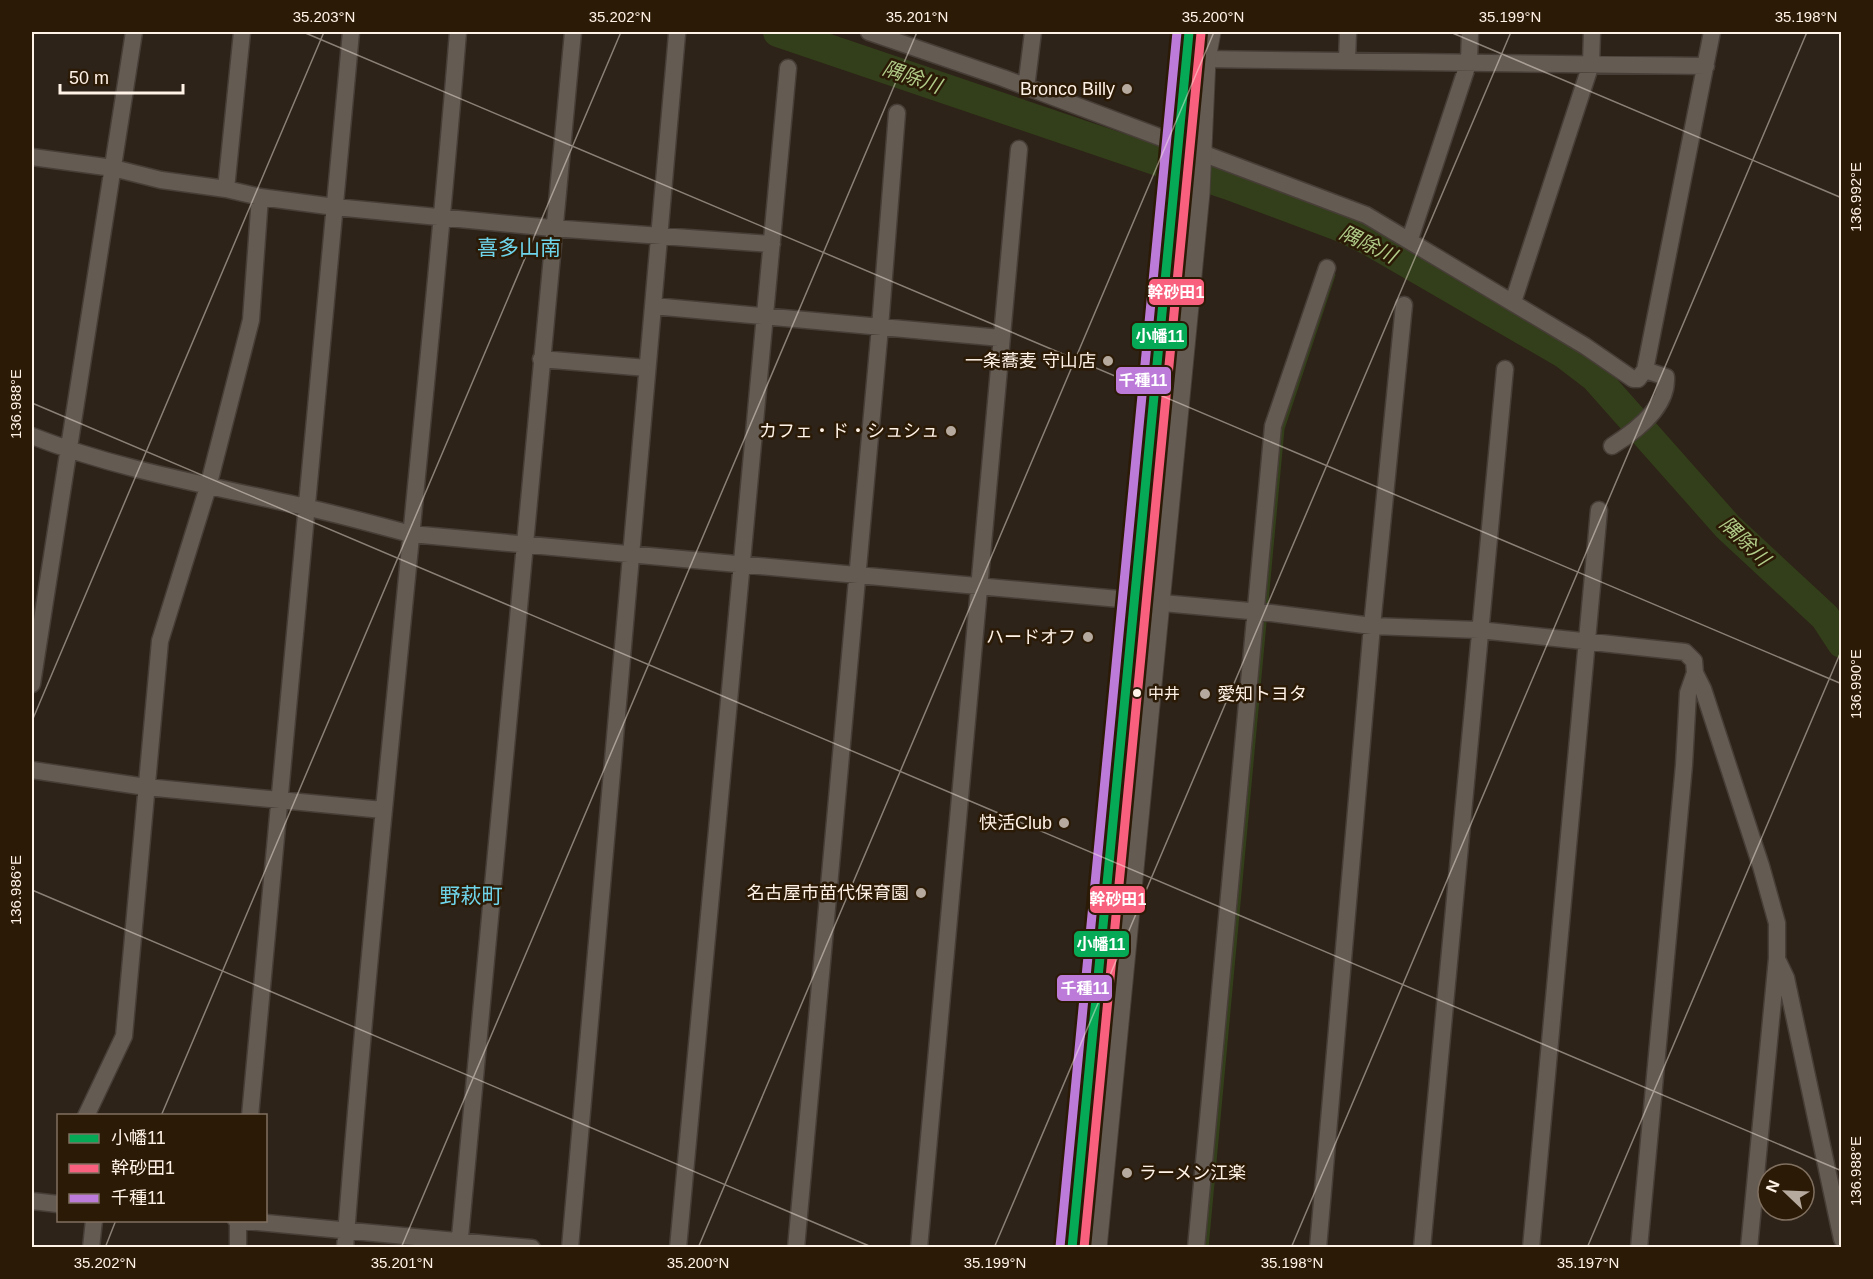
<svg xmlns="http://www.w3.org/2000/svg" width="1873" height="1279" font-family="Helvetica,'Noto Sans JP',sans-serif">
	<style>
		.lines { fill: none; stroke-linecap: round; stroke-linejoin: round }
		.stream { stroke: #333f1a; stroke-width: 5 }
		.river { stroke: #333f1a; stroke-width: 30 }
		.minor-casing { stroke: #473e37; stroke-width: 19 }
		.tertiary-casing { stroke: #473e37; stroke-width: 23 }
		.minor { stroke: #645b53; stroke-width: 16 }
		.tertiary { stroke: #645b53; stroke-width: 21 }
		.bus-1-casing { stroke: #2b1a06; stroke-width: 14 }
		.bus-2-casing { stroke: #2b1a06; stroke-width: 14 }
		.bus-3-casing { stroke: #2b1a06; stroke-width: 14 }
		.bus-1 { stroke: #06aa56; stroke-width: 9 }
		.bus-2 { stroke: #f8607d; stroke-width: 9 }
		.bus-3 { stroke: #bd7bd9; stroke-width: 9 }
		.ticks { fill: none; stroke: #fff2e6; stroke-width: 1.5; stroke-opacity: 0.45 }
		.poi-dot { fill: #b6aa9e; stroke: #2b1a06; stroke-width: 2 }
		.bus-dot { fill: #fff2e6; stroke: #2b1a06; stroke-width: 2 }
		.labels { text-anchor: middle; stroke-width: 5; stroke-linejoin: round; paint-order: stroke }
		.bus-label { font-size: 16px; fill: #fff2e6; stroke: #2b1a06; text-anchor: start }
		.poi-label { font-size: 18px; fill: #fff2e6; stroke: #2b1a06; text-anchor: end }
		.water-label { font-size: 20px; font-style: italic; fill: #b1cc88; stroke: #2b1a06 }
		.quarter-label { font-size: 21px; fill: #6fd5eb; stroke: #2b1a06 }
		.line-badge { stroke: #2b1a06; stroke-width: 2 }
		.badge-label { font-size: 16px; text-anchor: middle; font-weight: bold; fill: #fff }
		.neatline { fill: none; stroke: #fff2e6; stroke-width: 2 }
		.ticks-label { font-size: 15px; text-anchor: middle; fill: #fff2e6 }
	</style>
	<rect width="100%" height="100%" fill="#2d2318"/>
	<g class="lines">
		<path class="stream" d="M1206,1248L1282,429L1333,275"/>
		<path class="river" d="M778,32L1229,185L1344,228L1370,241L1565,354L1595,377L1728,527L1825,617L1842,643"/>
		<defs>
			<path id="minor" d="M869,32L1003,78L1366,215L1585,346L1633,379H1638L1645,370L1712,32
				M1205,59L1706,66
				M1347,61L1348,32
				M1026,88L1033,32
				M32,157L113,168L161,180L226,189L260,197L335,207L552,228L772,244
				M226,189L242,32
				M1410,239L1469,61L1470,32
				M1513,302L1591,64L1592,32
				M653,306L1001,338
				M541,359L647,368
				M32,436C119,470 213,486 305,507C341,515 376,525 411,534L1271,613L1372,626L1479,630L1685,652L1694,661L1695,673L1703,689L1761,866L1777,923V958L1749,1248
				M1612,446C1636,431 1668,407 1666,377L1645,370
				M32,684L134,32
				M32,770L146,787L383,810
				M1777,959L1786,978L1842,1239
				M86,1116L124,1036L160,641L208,487L251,320L260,197
				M250,1116L351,32
				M32,1201L58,1204
				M236,1220L532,1248
				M91,1248L94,1220
				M238,1248V1220
				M345,1248C376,842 425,437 458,32
				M459,1248L573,32
				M570,1248L677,34
				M678,1248L788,68
				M796,1248L880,327L897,113
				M919,1248L1019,149
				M1196,1248L1273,426L1327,268
				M1318,1248L1372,626L1404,305
				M1422,1248L1505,369
				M1531,1248L1599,510
				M1639,1248L1684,765L1688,693L1695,673"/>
			<path id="tertiary" d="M1072,1248L1189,32
				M1096,1248L1199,193L1205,59L1210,32"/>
		</defs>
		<use href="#minor" class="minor-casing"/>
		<use href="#tertiary" class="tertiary-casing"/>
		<use href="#minor" class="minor"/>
		<use href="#tertiary" class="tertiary"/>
		<defs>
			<path id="bus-1" d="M1072,1248L1189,32"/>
			<path id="bus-2" d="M1084,1248L1201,33"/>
			<path id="bus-3" d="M1060,1247L1177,32"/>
		</defs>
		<use href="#bus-1" class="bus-1-casing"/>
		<use href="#bus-2" class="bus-2-casing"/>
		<use href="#bus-3" class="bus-3-casing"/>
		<use href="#bus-1" class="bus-1"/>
		<use href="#bus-2" class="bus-2"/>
		<use href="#bus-3" class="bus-3"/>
	</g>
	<path class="ticks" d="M303,32L1842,684M1450,32L1842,198M32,403L1842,1171M32,721L324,32M32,890L874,1248M161,1116L621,32M105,1248L116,1220M401,1248L917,32M698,1248L1214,32M994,1248L1511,32M1291,1248L1807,32M1587,1248L1842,649"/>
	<g class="poi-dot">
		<circle cx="1127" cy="89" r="6"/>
		<circle cx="1108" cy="361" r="6"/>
		<circle cx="951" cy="431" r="6"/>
		<circle cx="1088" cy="637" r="6"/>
		<circle cx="1205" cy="694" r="6"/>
		<circle cx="1064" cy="823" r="6"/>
		<circle cx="921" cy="893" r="6"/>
		<circle cx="1127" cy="1173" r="6"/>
	</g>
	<circle class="bus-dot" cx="1137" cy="693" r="5"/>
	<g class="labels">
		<g class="bus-label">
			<text x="1148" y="699">中井</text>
		</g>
		<g class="poi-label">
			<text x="1115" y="95">Bronco Billy</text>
			<text x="1096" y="367">一条蕎麦 守山店</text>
			<text x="939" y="437">カフェ・ド・シュシュ</text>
			<text x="1076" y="643">ハードオフ</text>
			<text x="1217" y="700" text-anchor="start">愛知トヨタ</text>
			<text x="1052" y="829">快活Club</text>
			<text x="909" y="899">名古屋市苗代保育園</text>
			<text x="1139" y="1179" text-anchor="start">ラーメン江楽</text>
		</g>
		<g class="water-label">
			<text transform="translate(912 77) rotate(19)" y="7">隅除川</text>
			<text transform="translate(1368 244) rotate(26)" y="7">隅除川</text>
			<text transform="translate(1745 541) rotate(44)" y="7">隅除川</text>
		</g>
		<g class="quarter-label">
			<text x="519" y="255">喜多山南</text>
			<text x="471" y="903">野萩町</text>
		</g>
	</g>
	<g class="line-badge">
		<rect x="1148" y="278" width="57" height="28" rx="6" fill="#f8607d"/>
		<rect x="1131" y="322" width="57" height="28" rx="6" fill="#06aa56"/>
		<rect x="1115" y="366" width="57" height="29" rx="6" fill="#bd7bd9"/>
		<rect x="1089" y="885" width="57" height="29" rx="6" fill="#f8607d"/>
		<rect x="1073" y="930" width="57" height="28" rx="6" fill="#06aa56"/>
		<rect x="1056" y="974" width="57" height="28" rx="6" fill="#bd7bd9"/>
	</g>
	<g class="badge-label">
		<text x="1176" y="298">幹砂田1</text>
		<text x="1160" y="342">小幡11</text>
		<text x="1143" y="386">千種11</text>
		<text x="1118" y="905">幹砂田1</text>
		<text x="1101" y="950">小幡11</text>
		<text x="1085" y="994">千種11</text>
	</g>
	<rect width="1873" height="1279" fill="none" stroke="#2b1a06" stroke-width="66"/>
	<rect x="57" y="1114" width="210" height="108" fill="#2b1a06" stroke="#807060" stroke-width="1.5"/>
	<rect x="69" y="1134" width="30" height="9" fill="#06aa56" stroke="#807060" stroke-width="1.5"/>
	<text x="111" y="1144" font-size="18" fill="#fff2e6">小幡11</text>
	<rect x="69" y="1164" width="30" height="9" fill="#f8607d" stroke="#807060" stroke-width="1.5"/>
	<text x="111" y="1174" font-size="18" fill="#fff2e6">幹砂田1</text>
	<rect x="69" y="1194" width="30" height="9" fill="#bd7bd9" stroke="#807060" stroke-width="1.5"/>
	<text x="111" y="1204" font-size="18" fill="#fff2e6">千種11</text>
	<g transform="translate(1786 1192) rotate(293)"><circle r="28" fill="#2b1a06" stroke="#807060" stroke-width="1.5"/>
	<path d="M0-4.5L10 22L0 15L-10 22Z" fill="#b6aa9e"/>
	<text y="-9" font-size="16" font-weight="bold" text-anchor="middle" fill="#fff2e6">N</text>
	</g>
	<path d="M60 84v9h123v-9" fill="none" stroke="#fff2e6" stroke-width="3"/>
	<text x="69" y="84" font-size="18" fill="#fff2e6" stroke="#2b1a06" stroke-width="4.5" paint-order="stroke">50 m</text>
	<rect x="33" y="33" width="1807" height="1213" class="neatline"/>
	<g class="ticks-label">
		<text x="324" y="22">35.203°N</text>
		<text x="620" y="22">35.202°N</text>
		<text x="917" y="22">35.201°N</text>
		<text x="1213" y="22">35.200°N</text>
		<text x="1510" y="22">35.199°N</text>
		<text x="1806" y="22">35.198°N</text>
		<text transform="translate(1856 197) rotate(-90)" y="5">136.992°E</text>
		<text transform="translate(16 404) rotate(-90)" y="5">136.988°E</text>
		<text transform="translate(1856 684) rotate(-90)" y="5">136.990°E</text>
		<text transform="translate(16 890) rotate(-90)" y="5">136.986°E</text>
		<text transform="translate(1856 1171) rotate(-90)" y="5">136.988°E</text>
		<text x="105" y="1268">35.202°N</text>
		<text x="402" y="1268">35.201°N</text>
		<text x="698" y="1268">35.200°N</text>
		<text x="995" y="1268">35.199°N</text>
		<text x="1292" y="1268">35.198°N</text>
		<text x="1588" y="1268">35.197°N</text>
	</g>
</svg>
